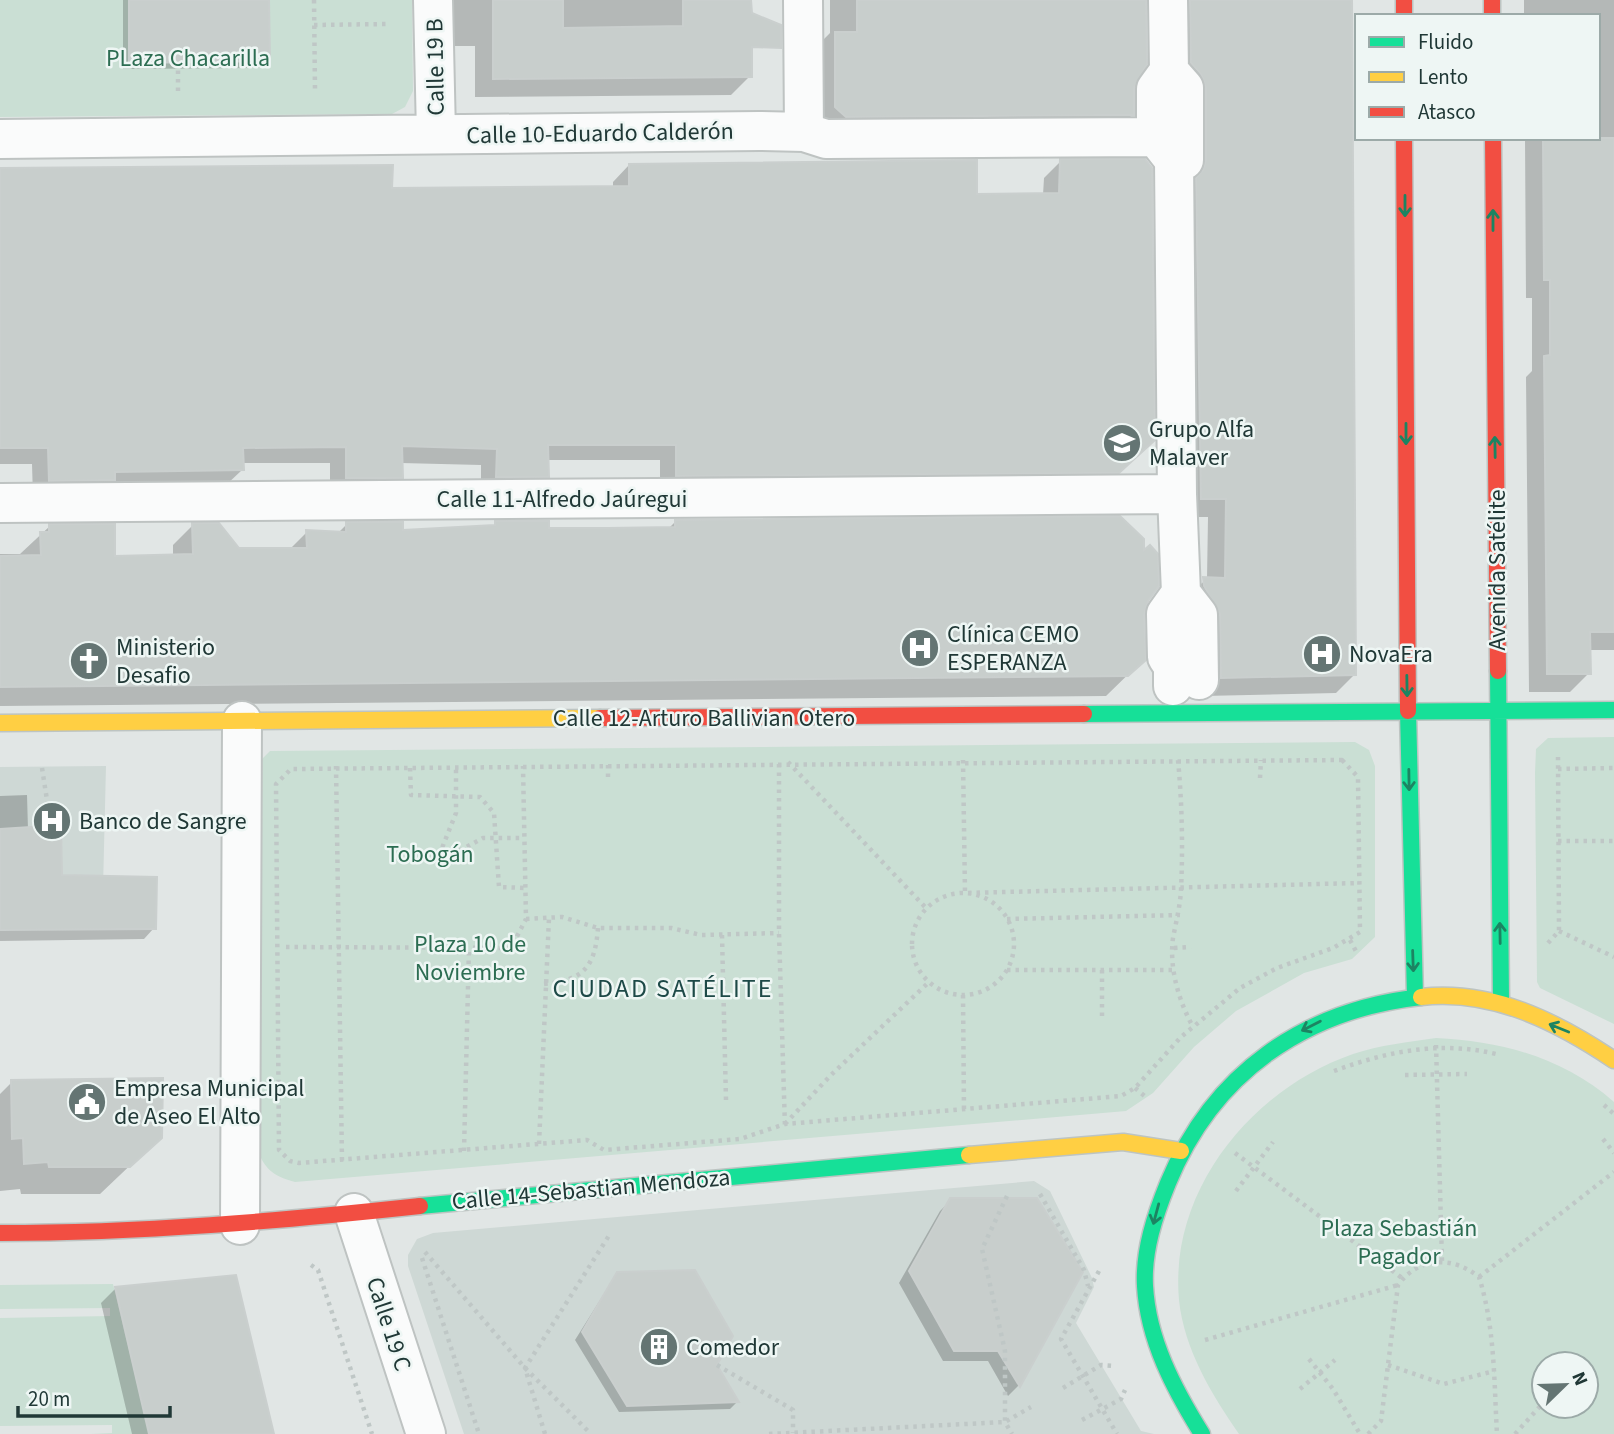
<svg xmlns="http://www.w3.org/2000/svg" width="1614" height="1434" font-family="'Source Sans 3',sans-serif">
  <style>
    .built { fill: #ced8d5 }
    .green { fill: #cadfd4; fill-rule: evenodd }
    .shadow { fill: #0003 }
    .building { fill: #c8cecc; stroke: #cacfce; stroke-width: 2 }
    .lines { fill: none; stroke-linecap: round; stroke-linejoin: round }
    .street-casing { stroke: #bec3c2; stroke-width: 42 }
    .fast-casing { stroke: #bdc4c2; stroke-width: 19 }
    .slow-casing { stroke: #bdc4c2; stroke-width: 19 }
    .jam-casing { stroke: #bdc4c2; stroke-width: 19 }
    .path { stroke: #bfc7c6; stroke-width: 4.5; stroke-dasharray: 3.5 5; stroke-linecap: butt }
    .street { stroke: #fafbfb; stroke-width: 38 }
    .fast { stroke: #16e098; stroke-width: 16 }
    .slow { stroke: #ffcf43; stroke-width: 16 }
    .jam { stroke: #f24e42; stroke-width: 16 }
    .oneway { stroke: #1c8462 }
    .labels { text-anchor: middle; stroke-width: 5; stroke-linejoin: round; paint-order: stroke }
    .park-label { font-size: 24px; fill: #2c6d52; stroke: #eef6f4 }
    .street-label { font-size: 24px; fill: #203836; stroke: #eef6f4 }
    .poi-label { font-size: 24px; fill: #203836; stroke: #eef6f4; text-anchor: start }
    .neighbourhood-label { font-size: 26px; letter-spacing: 2px; fill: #1d4947; stroke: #eef6f4 }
  </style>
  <rect width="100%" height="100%" fill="#e1e6e5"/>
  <path class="built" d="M106,766l-4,163 -102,1v-163z
    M1034,1181l16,10 42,87 2,9 -18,36 65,108 13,3h-690l-56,-168v-11l9,-16 16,-6z"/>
  <path class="green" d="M0,0h412l1,91 -8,16 -13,7 -392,3z
    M1614,737v287l-74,-36 -3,-6 -2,-209 1,-24 12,-11z
    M1355,742l14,8 6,16v171l-23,22 -48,14 -68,38 -42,36 -41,46 -27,18 -831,71c-23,-6 -33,-15 -39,-38l3,-382 11,-11z
    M1436,1038c66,3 128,20 178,64v332h-375c-27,-39 -55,-85 -60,-134 -10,-110 73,-211 174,-246 27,-9 55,-12 83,-16zM1544,1364h42v42h-42z
    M113,1284l36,150h-58l21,-1v-8l-112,1v-108l110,-2v-8l-110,1v-24z"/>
  <path class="shadow" d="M123,0h145v61l-7,7 -138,1z
    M451,0h298l1,76 -19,19 -256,2v-51h-24z
    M830,0h317l-2,64 -13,24v27l-18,18 -297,-7v-80l13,-13z
    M1160,0h190l5,674 -19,19 -133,3 -18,-99 22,-18 1,-62h-25z
    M1524,0h90v650h-25v23l-19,19h-41l-3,-315 6,-6v-73h-6l-1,-160h73v-122h-74z
    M1061,161l75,296 -36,31 -440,4v-32h-113v16l-17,17h-49v-28l-80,-2v14l-17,17h-54v-31h-88v7l-17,16 -192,11 -1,-33h-32v-294l390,20 223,-2v-6l16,-17 347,30h67l1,-17z
    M676,521l466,33 15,32 -15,27 2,46 -38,37 -1106,10v-152h20l30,-28 64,31 59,-1v-11l20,-20 45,25h51l18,-18 31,1 9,-9 55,8 90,-5 4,-4 51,7 121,-1z
    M27,795l1,34 33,47 93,52 -10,11 -144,2v-145z
    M12,1082l148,55 -60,57h-79l-1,-5 -20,2v-97z
    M951,1200l130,72 -63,114 -10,10 -20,-35h-45l-44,-78 41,-72z
    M617,1273l98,92 22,37 -7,7 -111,3 -44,-72z
    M235,1277l37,157h-140l-31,-131 14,-14z"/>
  <path class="building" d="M129,0h140l1,61 -141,2z
    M493,0h70v28l120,-2v-26h68l1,13 29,12v23l-29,-1v30l-259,2z
    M857,0h289l1,64 -13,24v27l-288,2 -11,-10v-75h22z
    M1190,0h162l4,675 -135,3 -1,-64 -16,-28 -1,-9 22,1 1,-79h-25l-5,-321 7,-8 3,-10v-72l-5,-14 -10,-11z
    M1543,138h71v494h-24l1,42h-44l-3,-318 6,-1v-75h-6z
    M1060,159h85l7,9 3,272 -36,33 -443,3v-31h-128l1,32h-53l1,-28 -95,-3 1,32h-57v-31l-103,1 1,22 -129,2v8l-66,1 -1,-33h-48v-280l393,-3 -1,23 237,-2v-22l348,-4v34l82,-1z
    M1120,516l24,23v11l6,-5 8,9 1,32 -11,15 -4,14 2,45 -18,16 -1128,11v-131l41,-1 -1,-23h9v-8h66v32l78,-2 -1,-31h27l20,25h68l-1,-18 40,2v-10h57v8l92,-5v-4h54v7h59l67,-1v-7z
    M61,825l1,50 95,2 -1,52 -156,1v-101z
    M163,1078l-1,60 -32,29h-81l-1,-5 -24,2 -1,-26 -11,1 -1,-59z
    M950,1198h87l46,74 -63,115 -22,-36h-44l-45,-80z
    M695,1270l38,66 -16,29 22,37 -112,4 -45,-74 35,-60z
    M236,1275l38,159h-125l-34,-147z"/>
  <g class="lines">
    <g class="street-casing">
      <path id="street" d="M433,0l3,134
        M803,0l1,132
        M1168,0l1,71
        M1169,71l-13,18v48l18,23 3,334 4,99
        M1169,71l15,17v72
        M0,139l759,-8 45,1 22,7 330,-2
        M0,503l1177,-9
        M1181,593l17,22 1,65
        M1173,686v-20l-6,-9 -1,-43 15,-21
        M354,1213l72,221
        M240,1225l2,-504"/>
    </g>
    <g class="fast-casing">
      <path id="fast" d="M1498,671l3,331
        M1408,711l7,286
        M1084,714l530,-4
        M420,1206l549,-51
        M1202,1434c-28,-45 -54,-94 -57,-148 -2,-35 10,-71 23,-103 45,-110 136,-173 253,-186"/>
    </g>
    <g class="slow-casing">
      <path id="slow" d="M0,723l600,-5
        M1421,997c71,-8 135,24 193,63
        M969,1155l154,-13 58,9"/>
    </g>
    <g class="jam-casing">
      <path id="jam" d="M1404,0v16
        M1492,0v16
        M1404,138l4,573
        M1493,138l5,533
        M600,718l484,-4
        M0,1233c141,0 280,-12 420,-27"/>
    </g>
    <path class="path" d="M314,0l1,90
      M314,25l73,-1
      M178,62v31
      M963,760l2,133 394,-10
      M1178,760c4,42 5,88 3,130 -1,17 -5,32 -8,48 -4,31 6,63 20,89
      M1342,760l16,17 2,155 -27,16 -56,20 -37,20 -59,49 -46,51 -14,8 -336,28 -45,15 -136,11 -17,-10 -288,23 -9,-2 -11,-11 -3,-366 15,-15z
      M788,762l138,146
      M779,764v169l6,194
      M608,765v17
      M336,766l6,395
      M42,768l9,58
      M410,768l1,27 69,2 14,16 5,74 26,1
      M1558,769l56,-1
      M1260,778l1,-18
      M1558,841h56
      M436,863l20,-50v-47
      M437,863l46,-25h41
      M912 944a51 51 0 1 1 102 0a51 51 0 1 1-102 0Z
      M526,919l36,-2 36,11h73l30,7 78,-2
      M1007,919l173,-4
      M1559,931l55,26
      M722,935l4,165
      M1350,940l8,15
      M1548,943l11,-12 -1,-174
      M286,947l225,1 15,-29 -3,-153
      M1174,948l17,-1
      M1007,970h167
      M1102,970v48
      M544,984c40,-4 51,-17 54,-56
      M963,995l1,115
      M1436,1045l6,216
      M1334,1071c54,-20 109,-31 166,-16
      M1405,1075l62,-1
      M1135,1088l12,10
      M1604,1105l10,9
      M785,1124l46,-49 98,-93
      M1603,1139l11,14
      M539,1144l10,-226
      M464,1151l5,-204
      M1235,1153l167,125
      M1236,1191l37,-49
      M1040,1194l44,76 4,16
      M1007,1196l-25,53 23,102v71l7,12
      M425,1252l100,116 66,66
      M422,1258l57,176
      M311,1265l7,5 54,164
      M1099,1271l-38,68 56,95
      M1479,1277l135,-105
      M1205,1340l193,-55
      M1309,1359l24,30 27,45
      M717,1365l76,45v23
      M1388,1365l56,19 50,-13
      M1586,1365l4,-4
      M1586,1383l10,7
      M1063,1388l38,-23 14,1
      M1300,1389l35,-29
      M1082,1420l39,-21 4,-9
      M545,1434l-20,-66 85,-134
      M769,1434l236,-12 26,-15
      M1368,1434l13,-13 17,-136c21,-29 55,-29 81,-8 16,50 15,105 18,157
      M1515,1434l29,-32"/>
    <use href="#street" class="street"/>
    <use href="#fast" class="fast"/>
    <use href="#slow" class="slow"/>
    <use href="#jam" class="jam"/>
  </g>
  <defs><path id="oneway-shaft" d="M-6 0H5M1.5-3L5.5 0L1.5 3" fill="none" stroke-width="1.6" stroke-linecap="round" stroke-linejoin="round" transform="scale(1.75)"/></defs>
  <g class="oneway">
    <use href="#oneway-shaft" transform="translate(1405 206) rotate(90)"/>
    <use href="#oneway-shaft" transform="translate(1493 220) rotate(-90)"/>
    <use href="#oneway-shaft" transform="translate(1406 434) rotate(90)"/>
    <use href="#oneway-shaft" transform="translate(1495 447) rotate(-91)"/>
    <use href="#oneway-shaft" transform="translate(1407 686) rotate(89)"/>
    <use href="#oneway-shaft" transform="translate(1409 780) rotate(89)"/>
    <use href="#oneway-shaft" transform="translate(1500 933) rotate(-91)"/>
    <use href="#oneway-shaft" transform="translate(1413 961) rotate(88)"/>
    <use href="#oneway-shaft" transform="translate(1311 1026) rotate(153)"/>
    <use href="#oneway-shaft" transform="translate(1559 1028) rotate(-158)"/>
    <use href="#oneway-shaft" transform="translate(1156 1214) rotate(105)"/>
  </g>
  <defs>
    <g id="university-disc" transform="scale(2.0125)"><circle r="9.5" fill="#647573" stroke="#eef6f4"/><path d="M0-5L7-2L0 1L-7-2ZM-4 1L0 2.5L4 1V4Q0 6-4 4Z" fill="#fff"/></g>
    <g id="hospital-disc" transform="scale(2.0125)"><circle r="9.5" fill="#647573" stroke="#eef6f4"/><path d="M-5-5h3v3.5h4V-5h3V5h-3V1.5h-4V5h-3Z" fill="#fff"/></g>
    <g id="church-disc" transform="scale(2.0125)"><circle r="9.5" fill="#647573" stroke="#eef6f4"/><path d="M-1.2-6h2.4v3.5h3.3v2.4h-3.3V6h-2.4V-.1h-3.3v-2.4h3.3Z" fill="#fff"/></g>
    <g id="civic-disc" transform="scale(2.0125)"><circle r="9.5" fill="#647573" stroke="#eef6f4"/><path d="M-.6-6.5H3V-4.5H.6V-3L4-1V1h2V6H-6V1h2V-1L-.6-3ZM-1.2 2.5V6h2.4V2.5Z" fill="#fff"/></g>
    <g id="building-disc" transform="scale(2.0125)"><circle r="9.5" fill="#647573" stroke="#eef6f4"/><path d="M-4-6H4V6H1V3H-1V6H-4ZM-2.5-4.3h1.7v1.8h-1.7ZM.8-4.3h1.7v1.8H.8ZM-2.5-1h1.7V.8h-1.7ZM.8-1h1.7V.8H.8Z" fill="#fff"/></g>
  </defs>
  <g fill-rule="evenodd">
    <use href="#university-disc" x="1122" y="443"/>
    <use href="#hospital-disc" x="920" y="648"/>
    <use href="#hospital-disc" x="1322" y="654"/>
    <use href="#church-disc" x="89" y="661"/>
    <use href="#hospital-disc" x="52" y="821"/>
    <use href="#civic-disc" x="87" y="1102"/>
    <use href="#building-disc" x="659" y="1347"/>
  </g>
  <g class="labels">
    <g class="park-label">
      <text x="188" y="66">PLaza Chacarilla</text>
      <text x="430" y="862">Tobogán</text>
      <text x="470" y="952">Plaza 10 de<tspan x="470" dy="28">Noviembre</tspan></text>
      <text x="1399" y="1236">Plaza Sebastián<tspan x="1399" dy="28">Pagador</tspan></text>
    </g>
    <g class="street-label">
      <text transform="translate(435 67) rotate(-91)" y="8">Calle 19 B</text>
      <text transform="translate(600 133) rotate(-1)" y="8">Calle 10-Eduardo Calderón</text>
      <text x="562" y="507">Calle 11-Alfredo Jaúregui</text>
      <text transform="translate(1497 570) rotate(-90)" y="8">Avenida Satélite</text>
      <text x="704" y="726">Calle 12-Arturo Ballivian Otero</text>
      <text transform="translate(591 1189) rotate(-5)" y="8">Calle 14-Sebastian Mendoza</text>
      <text transform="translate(389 1324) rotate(72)" y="8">Calle 19 C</text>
    </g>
    <g class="poi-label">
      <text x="1149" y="437">Grupo Alfa<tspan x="1149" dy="28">Malaver</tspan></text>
      <text x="947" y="642">Clínica CEMO<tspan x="947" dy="28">ESPERANZA</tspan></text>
      <text x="116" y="655">Ministerio<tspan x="116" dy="28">Desafio</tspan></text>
      <text x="1349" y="662">NovaEra</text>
      <text x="79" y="829">Banco de Sangre</text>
      <text x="114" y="1096">Empresa Municipal<tspan x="114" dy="28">de Aseo El Alto</tspan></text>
      <text x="686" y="1355">Comedor</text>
    </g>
    <g class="neighbourhood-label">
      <text x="663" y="997">CIUDAD SATÉLITE</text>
    </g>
  </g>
  <rect x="1355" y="14" width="245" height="126" fill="#eef6f4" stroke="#9caaa8" stroke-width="2"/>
  <rect x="1369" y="37" width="35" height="10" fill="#16e098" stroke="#9caaa8" stroke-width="2"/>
  <text x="1418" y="49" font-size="21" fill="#203836">Fluido</text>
  <rect x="1369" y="72" width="35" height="10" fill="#ffcf43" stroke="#9caaa8" stroke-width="2"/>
  <text x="1418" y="84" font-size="21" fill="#203836">Lento</text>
  <rect x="1369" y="107" width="35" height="10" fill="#f24e42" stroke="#9caaa8" stroke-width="2"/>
  <text x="1418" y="119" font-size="21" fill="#203836">Atasco</text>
  <g transform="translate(1565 1385) rotate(67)"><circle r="33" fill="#eef6f4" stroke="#9caaa8" stroke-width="2"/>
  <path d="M0-5L12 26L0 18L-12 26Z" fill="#647573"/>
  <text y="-10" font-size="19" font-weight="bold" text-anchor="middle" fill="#203836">N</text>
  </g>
  <path d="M18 1406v10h152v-10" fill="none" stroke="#203836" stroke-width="3.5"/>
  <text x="28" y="1406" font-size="21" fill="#203836" stroke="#eef6f4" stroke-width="5" paint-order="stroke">20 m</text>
</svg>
